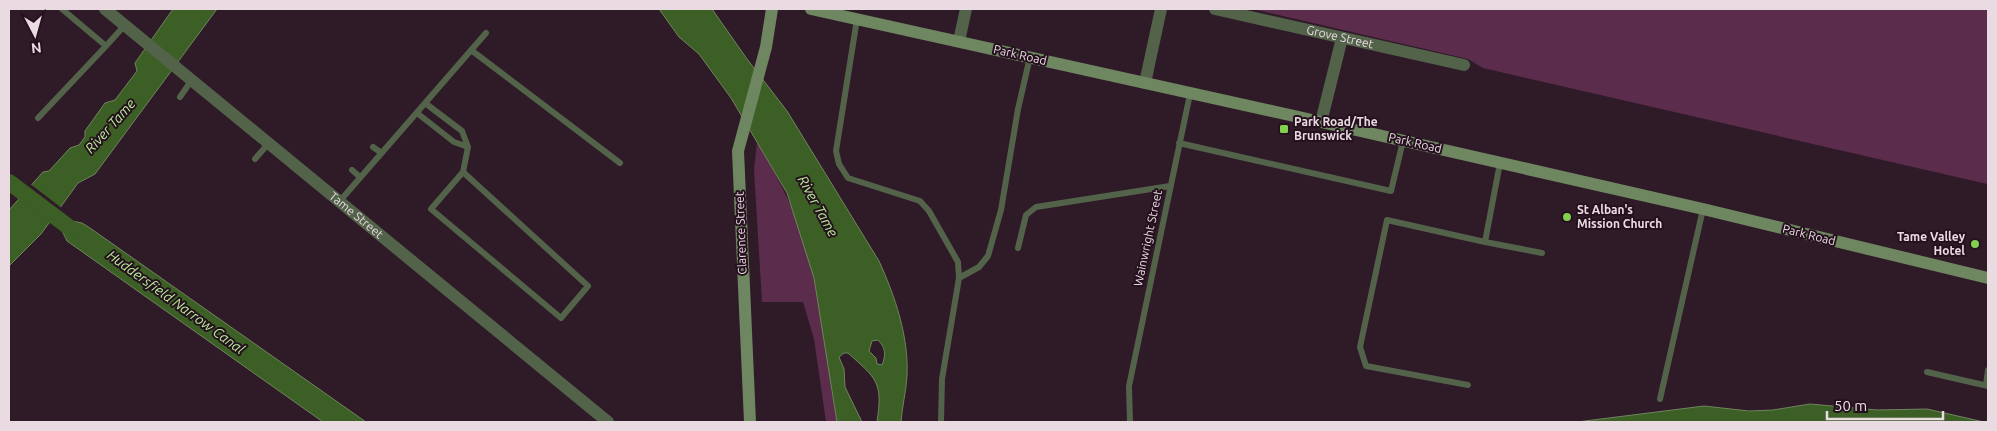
<svg xmlns="http://www.w3.org/2000/svg" width="1997" height="431" font-family="Ubuntu,sans-serif">
  <style>
    .green { fill: #5b2c4b }
    .water { fill: #3c5f25; stroke: #70845e; fill-rule: evenodd }
    .pier { fill: #2f1a28 }
    .lines { fill: none; stroke-linecap: round; stroke-linejoin: round }
    .canal { stroke: #3c5f25; stroke-width: 16 }
    .service { stroke: #53634a; stroke-width: 6 }
    .minor { stroke: #53634a; stroke-width: 12 }
    .secondary { stroke: #6e8760; stroke-width: 12 }
    .poi-dot { fill: #83d04e; stroke: #25111e; stroke-width: 2 }
    .labels { text-anchor: middle; stroke-width: 4; stroke-linejoin: round; paint-order: stroke }
    .street-label { font-size: 12px; fill: #eadbe3; stroke: #25111e }
    .poi-label { font-size: 12px; font-weight: bold; fill: #eadbe3; stroke: #25111e; text-anchor: start }
    .water-label { font-size: 14px; font-style: italic; fill: #b6ec97; stroke: #25111e }
  </style>
  <rect width="100%" height="100%" fill="#2f1a28"/>
  <path class="green" d="M1253,9h735v178l-1,-3 -504,-116 -15,-9z
    M757,142c26,42 47,88 58,137 10,47 13,96 22,143h-11l-12,-83 -11,-37h-41l-8,-132z"/>
  <path class="water" d="M173,9h44l-122,165 -17,9 -37,51 -32,32v-56l34,-38 6,-1 21,-23 9,-3 6,-8v-6l20,-28 10,-3 22,-29 -2,-8z
    M659,9h53l35,50 40,52 92,150c16,35 30,76 28,115 -1,16 -5,31 -6,46h-24c6,-40 0,-43 -29,-69h-4l-5,4 5,12 1,18 17,35h-25l-23,-144 -27,-85 -56,-95 -32,-44 -20,-17zM878,340c8,8 8,15 4,25l-5,-1 -1,-6 -7,-7 3,-10z
    M56,218l26,5 8,5 276,194h-43l-256,-181z
    M1810,404l67,6 50,-1 57,13h-407l127,-16 45,5 24,-1z"/>
  <path class="pier" d="M29,183l34,26 -10,12 -35,-27z"/>
  <g class="lines">
    <path class="canal" d="M9,182l65,49"/>
    <path class="service" d="M62,9l44,37 19,-21
      M857,19l-21,132 3,13 9,14 72,23 9,10 29,51 1,16 -17,101 -1,43
      M471,50l149,113
      M180,97l11,-16
      M425,103l37,28 6,16 -5,25 125,114 -27,32 -130,-109 32,-37
      M417,113l37,29 14,5
      M38,118l68,-72
      M1179,143l212,48 12,-50
      M373,147l7,5
      M255,159l13,-15
      M352,170l8,7
      M339,202l147,-169
      M1485,242l57,11
      M1018,248l8,-33 10,-8 134,-21
      M959,278l20,-11 9,-11 13,-46 17,-101 12,-52
      M1927,372l61,14
      M1468,385l-102,-19 -6,-19 27,-127 98,22 15,-79
      M1986,385l2,-15
      M1660,399l43,-190
      M1130,422l-1,-36 61,-292"/>
    <g class="minor">
      <path id="s1" d="M105,9l503,413"/>
      <path id="s2" d="M1215,9l249,56"/>
      <path d="M959,41l7,-32"/>
      <path d="M1145,83l16,-74"/>
      <path d="M1321,122l21,-84"/>
    </g>
    <path class="secondary" d="M811,9l510,113 382,87 285,69
      M750,422l-12,-271 28,-104 6,-38"/>
  </g>
  <g class="poi-dot">
    <rect x="1279" y="124" width="10" height="10" rx="2.5"/>
    <circle cx="1567" cy="217" r="5"/>
    <circle cx="1975" cy="244" r="5"/>
  </g>
  <g class="labels">
    <g class="street-label">
      <text dy="4" stroke="none"><textPath href="#s2" startOffset="128">Grove Street</textPath></text>
      <text transform="translate(1020 55) rotate(13)" y="4">Park Road</text>
      <text transform="translate(1415 143) rotate(13)" y="4">Park Road</text>
      <text dy="4" stroke="none"><textPath href="#s1" startOffset="325">Tame Street</textPath></text>
      <text transform="translate(741 233) rotate(-92)" y="4">Clarence Street</text>
      <text transform="translate(1809 235) rotate(14)" y="4">Park Road</text>
      <text transform="translate(1148 238) rotate(-78)" y="4">Wainwright Street</text>
    </g>
    <g class="poi-label">
      <text x="1294" y="126">Park Road/The<tspan x="1294" dy="14">Brunswick</tspan></text>
      <text x="1577" y="214">St Alban's<tspan x="1577" dy="14">Mission Church</tspan></text>
      <text x="1965" y="241" text-anchor="end">Tame Valley<tspan x="1965" dy="14">Hotel</tspan></text>
    </g>
    <g class="water-label">
      <text transform="translate(110 126) rotate(-48)" y="5">River Tame</text>
      <text transform="translate(818 206) rotate(61)" y="5">River Tame</text>
      <text transform="translate(176 302) rotate(36)" y="5">Huddersfield Narrow Canal</text>
    </g>
  </g>
  <rect width="1997" height="431" fill="none" stroke="#eadbe3" stroke-width="20"/>
  <g transform="translate(35 35) rotate(174)" stroke="#25111e" stroke-width="4" paint-order="stroke">
  <path d="M0-4L9 19L0 12L-9 19Z" fill="#eadbe3"/>
  <text y="-8" font-size="14" font-weight="bold" text-anchor="middle" fill="#eadbe3">N</text>
  </g>
  <path d="M1827 411v8h116v-8" fill="none" stroke="#eadbe3" stroke-width="2.5"/>
  <text x="1834" y="411" font-size="15" fill="#eadbe3" stroke="#25111e" stroke-width="4" paint-order="stroke">50 m</text>
</svg>
